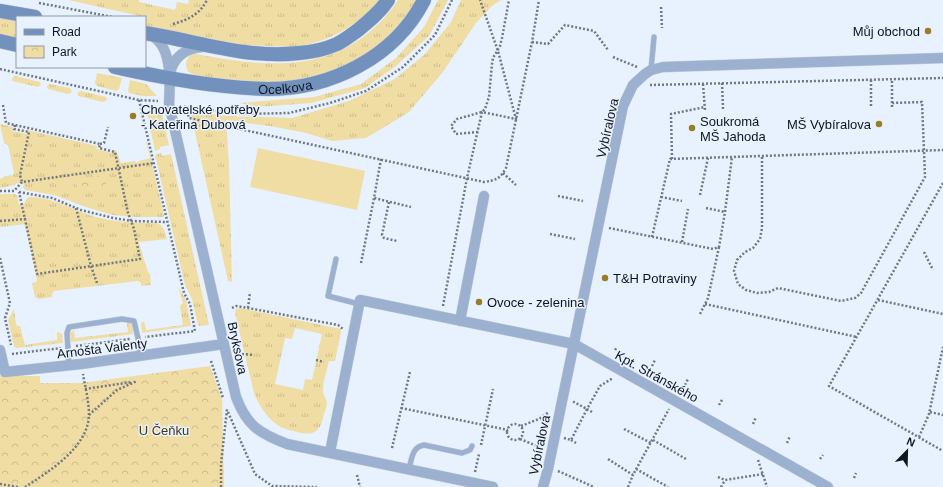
<svg xmlns="http://www.w3.org/2000/svg" width="943" height="487" font-family="Helvetica,sans-serif">
  <style>
    .grass { fill: url(#grass-tufts); fill-rule: evenodd }
    .park { fill: url(#park-crowns) }
    .garden { fill: #f0dda3 }
    .lines { fill: none; stroke-linecap: round; stroke-linejoin: round }
    .lane-casing { stroke: #c5ceda; stroke-width: 6 }
    .street-casing { stroke: #c5ceda; stroke-width: 11 }
    .secondary-casing { stroke: #c5ceda; stroke-width: 15 }
    .path { stroke: #707883; stroke-width: 2.5; stroke-dasharray: 2 2; stroke-linecap: butt }
    .lane { stroke: #9bb1cf; stroke-width: 5 }
    .street { stroke: #9bb1cf; stroke-width: 10 }
    .secondary { stroke: #7292bd; stroke-width: 14 }
    .poi-dot { fill: #977d25; stroke: #e8f1fe; stroke-width: 1.5 }
    .labels { text-anchor: middle; stroke-width: 3; stroke-linejoin: round; paint-order: stroke }
    .poi-label { font-size: 13px; fill: #0d151f; stroke: #e8f1fe; text-anchor: start }
    .street-label { font-size: 13px; fill: #0d151f; stroke: #e8f1fe }
    .park-label { font-size: 13px; fill: #443914; stroke: #e8f1fe }
  </style>
  <defs>
    <pattern id="grass-tufts" width="24" height="20" patternUnits="userSpaceOnUse"><rect width="24" height="20" fill="#f0dda3"/><path d="M3 7l-1-3M5 7V3M7 7l1-3M15 17l-1-3M17 17v-4M19 17l1-3" fill="none" stroke="#cdbd8c"/></pattern>
    <pattern id="park-crowns" width="20" height="18" patternUnits="userSpaceOnUse"><rect width="20" height="18" fill="#f0dda3"/><path d="M2 6a3 3 0 1 1 6 0M12 15a3 3 0 1 1 6 0" fill="none" stroke="#cdbd8c"/></pattern>
  </defs>
  <rect width="100%" height="100%" fill="#e8f1fe"/>
  <path class="grass" d="M68,0h71v2l36,8 2,-8 11,2 1,-4h190c-19,23 -45,39 -74,45 -8,2 -17,1 -25,1 -45,1 -91,-11 -135,-18v-11z
    M398,0h21l-14,23 -49,41 -41,13 -37,6 -79,-6 -11,-5c-3,-8 -3,-10 2,-17l6,-1c59,11 121,20 171,-20 12,-10 23,-21 31,-34z
    M438,0h10l-19,36 -33,30 -31,22 -54,15 -53,4 -19,-4 75,-6 47,-13 35,-26 28,-31z
    M461,0h40l-8,5 -17,18 -33,49 -34,40 -43,26 -34,3 -26,-8 -30,-6 -50,-7 3,44 3,118 -4,-1 -37,-167 2,-3 32,5 67,2 57,-17 46,-22 30,-25 26,-32z
    M0,15l17,3v22l-17,-3z
    M97,73l25,5 -3,11 -3,2 -19,-5 -2,-3z
    M15,76l25,6 1,3 -3,2 -26,-6v-3z
    M130,80l16,4 11,12h-14l-14,-3 -1,-3z
    M49,84l21,4 2,4 -4,2 -20,-5 -1,-3z
    M81,91l25,6 1,3 -4,2 -25,-6v-4z
    M160,106l9,39 -9,2v2l-5,2 -8,-38 3,-5z
    M0,124l13,3 -1,4 15,3v-4l70,16v3l15,4 1,-3h3l5,13 14,-2 1,2 5,-3 7,-1 2,-2 -4,-16h1l17,75 -2,1h-28l-21,-2 -24,-7 -35,-13 -29,-5 -2,-3 1,-3 -7,-1 -2,2 -15,3v-10l1,1 4,-3 8,-1 1,-2 -6,-28 -4,-2z
    M161,153l1,3 9,-2 38,171 -9,1 -2,-1 -6,-26 -7,-14 -30,-130z
    M0,194h15l2,2 2,9 5,-1 3,-6c12,-5 47,11 59,16 24,8 46,9 71,9 7,3 8,9 10,16l-28,3c3,12 6,20 9,30l2,2 1,11 -10,1v-3l-3,-2 -84,10 -2,3v3l-13,2 -4,-2 -3,-14 4,-1 1,-2 -12,-56 -25,3z
    M178,287l8,13 5,26 -49,7 -1,-10 3,-2 2,9 37,-5 -3,-19 3,-3z
    M240,308l101,21v3l-6,29h-6c-2,9 -6,20 -6,30 0,4 4,8 4,12 0,4 -3,10 -4,15 -5,21 -17,16 -34,12 -17,-4 -29,-22 -35,-37l-19,-80 1,-4zM295,328l27,6 -10,46 -7,-1 -2,11 -28,-6 10,-46 7,1z
    M14,309l2,15 1,2h3l5,19 32,-5v-8h1l4,2 1,9 -47,5 -2,-2 -6,-26z
    M127,323h3l2,2 1,9 -62,8 -1,-9 4,-3 1,8 53,-6z"/>
  <path class="park" d="M105,175l2,16 -29,2 -2,-15z
    M210,366l12,33 2,88h-224v-111h40v7h41z"/>
  <path class="garden" d="M258,148l107,23 -8,39 -107,-23z"/>
  <g class="lines">
    <g class="lane-casing">
      <path id="lane" d="M651,70l3,-33
        M336,259l-8,37 31,8
        M69,365l-2,-32 2,-6 53,-8 12,2 4,17 2,18
        M409,469c3,-11 3,-22 15,-24l38,8 8,-3 2,-4"/>
    </g>
    <g class="street-casing">
      <path id="street" d="M150,35c23,10 20,48 19,69l67,293c11,29 23,36 51,47l206,43
        M170,74c3,-17 16,-26 32,-27
        M460,321l24,-125
        M0,350l5,22 76,-8 143,-20
        M330,452l30,-152 214,44 254,143
        M543,487l5,-18 75,-363 10,-21 12,-11 6,-4 12,-3 280,-9"/>
    </g>
    <g class="secondary-casing">
      <g id="secondary">
        <path d="M0,11l35,6"/>
        <path d="M145,33c52,8 101,26 154,20 13,-1 27,-4 38,-9 8,-4 14,-9 21,-14 11,-9 22,-18 30,-30"/>
        <path d="M0,41l17,4"/>
        <path id="s1" d="M115,67c48,11 104,21 153,22 63,0 127,-32 156,-89"/>
      </g>
    </g>
    <path class="path" d="M39,3l74,14
      M661,7l1,21
      M173,24c15,-4 27,-10 34,-24
      M532,42l16,2 17,-19 29,6 14,19
      M613,57l24,10
      M0,69l139,31 19,1
      M871,80v28
      M722,83l1,26
      M703,84l2,26
      M650,85l293,-7
      M139,100l45,193 6,11 5,27 -50,6
      M3,105l3,18 94,21 -1,4 16,4 13,61 6,16 6,30 -103,15 -18,-82
      M180,106l64,8 45,-1 41,-10 36,-12 37,-24 32,-32 17,-35
      M186,107l3,11 295,64c12,-2 16,-3 22,-14l26,-126 7,-42
      M892,107v-28
      M15,125l-1,4 15,3 -9,43 2,7
      M478,132l-22,2 -5,-8 6,-7 25,-7 3,-3 4,-12 3,-33 1,-6 7,-12 2,-8 7,-38
      M100,144l4,-1 4,-16
      M762,157v71l-2,11 -7,9 -8,4 -8,8 -3,11 4,13 8,6 11,3 12,-1 9,-4 63,13 14,-3 6,-5 64,-116 -3,-75 -30,1
      M381,159l-7,39 37,9
      M672,159l-1,-45 34,-7
      M503,173l13,12
      M943,183l-114,203 114,65
      M0,191h14l8,-9 132,-19
      M19,192l33,6 29,12 32,8 19,3 35,1
      M700,195l8,-37
      M558,196l25,5
      M661,197l21,4
      M389,202l-7,33 2,3 13,3
      M76,208l15,58 6,17
      M706,208l19,4
      M0,221l26,-2
      M609,228l104,21 6,-2 6,-35 7,-55
      M550,234l25,5
      M652,237l18,-78 273,-9
      M682,242l6,-33
      M924,252l9,18
      M0,258l10,45 -5,15 6,27
      M361,263l13,-65
      M878,300l65,14
      M705,304l152,33
      M443,306l24,-128 15,-66 34,7 -18,-68 -18,-51
      M232,308l4,-2 12,2 90,17 5,4
      M248,308l2,-16
      M700,314l8,-16 11,-51
      M76,346l54,-7
      M615,350l2,-3
      M12,354l49,-6
      M242,354l12,1
      M316,360l8,2
      M211,361l12,37
      M652,366l3,-6
      M685,385l3,-6
      M85,389l47,-7
      M719,405l4,-7
      M401,408l107,22
      M228,412l27,62 17,12 45,1
      M592,412l-5,-3 13,-23 13,-8
      M930,412l13,3
      M89,415l28,-25 20,-9
      M753,424l3,-7
      M507 432a8 8 0 1 1 16 0a8 8 0 1 1-16 0Z
      M521,426l18,-7 10,-7
      M624,429l27,14
      M919,437l10,-23 14,-67
      M564,438l7,2 16,-31 -15,-8
      M520,439l22,9
      M571,440l5,3
      M653,440l33,19
      M787,443l3,-7
      M481,445l12,-56
      M392,448l18,-76
      M608,459l25,16 36,-66
      M820,459l3,-4
      M758,460l9,27
      M636,469l32,18
      M558,471l36,16
      M475,472l4,-18
      M357,475l3,12
      M718,477l7,3 38,-6
      M854,478l2,-5
      M0,484l18,3
      M25,487c25,-16 63,-40 64,-72 0,-14 -4,-28 -6,-41
      M221,487v-23l6,-55
      M628,487l5,-12
      M721,487l4,-7"/>
    <use href="#lane" class="lane"/>
    <use href="#street" class="street"/>
    <use href="#secondary" class="secondary"/>
  </g>
  <g class="poi-dot">
    <circle cx="928" cy="31" r="4"/>
    <circle cx="133" cy="116" r="4"/>
    <circle cx="879" cy="124" r="4"/>
    <circle cx="692" cy="128" r="4"/>
    <circle cx="605" cy="278" r="4"/>
    <circle cx="479" cy="302" r="4"/>
  </g>
  <g class="labels">
    <g class="poi-label">
      <text x="920" y="36" text-anchor="end">Můj obchod</text>
      <text x="141" y="114">Chovatelské potřeby<tspan x="141" dy="15">- Kateřina Dubová</tspan></text>
      <text x="700" y="126">Soukromá<tspan x="700" dy="15">MŠ Jahoda</tspan></text>
      <text x="871" y="129" text-anchor="end">MŠ Vybíralova</text>
      <text x="613" y="283">T&amp;H Potraviny</text>
      <text x="487" y="307">Ovoce - zelenina</text>
    </g>
    <g class="street-label">
      <text dy="5" stroke="none"><textPath href="#s1" startOffset="172">Ocelkova</textPath></text>
      <text transform="translate(607 128) rotate(-77)" y="5">Vybíralova</text>
      <text transform="translate(102 348) rotate(-7)" y="5">Arnošta Valenty</text>
      <text transform="translate(238 348) rotate(78)" y="5">Bryksova</text>
      <text transform="translate(657 376) rotate(29)" y="5">Kpt. Stránského</text>
      <text transform="translate(539 445) rotate(-78)" y="5">Vybíralova</text>
    </g>
    <g class="park-label">
      <text x="164" y="435">U Čeňku</text>
    </g>
  </g>
  <rect x="16" y="16" width="130" height="52" fill="#e8f1fe" stroke="#9099a5"/>
  <rect x="24" y="29" width="20" height="6" fill="#7292bd" stroke="#9099a5"/>
  <text x="52" y="36" font-size="12" fill="#0d151f">Road</text>
  <rect x="24" y="46" width="20" height="12" fill="url(#park-crowns)" stroke="#9099a5"/>
  <text x="52" y="56" font-size="12" fill="#0d151f">Park</text>
  <g transform="translate(907 451) rotate(23)" stroke="#e8f1fe" stroke-width="3" paint-order="stroke">
  <path d="M0-3L7 15L0 10L-7 15Z" fill="#0d151f"/>
  <text y="-6" font-size="11" font-weight="bold" text-anchor="middle" fill="#0d151f">N</text>
  </g>
</svg>
